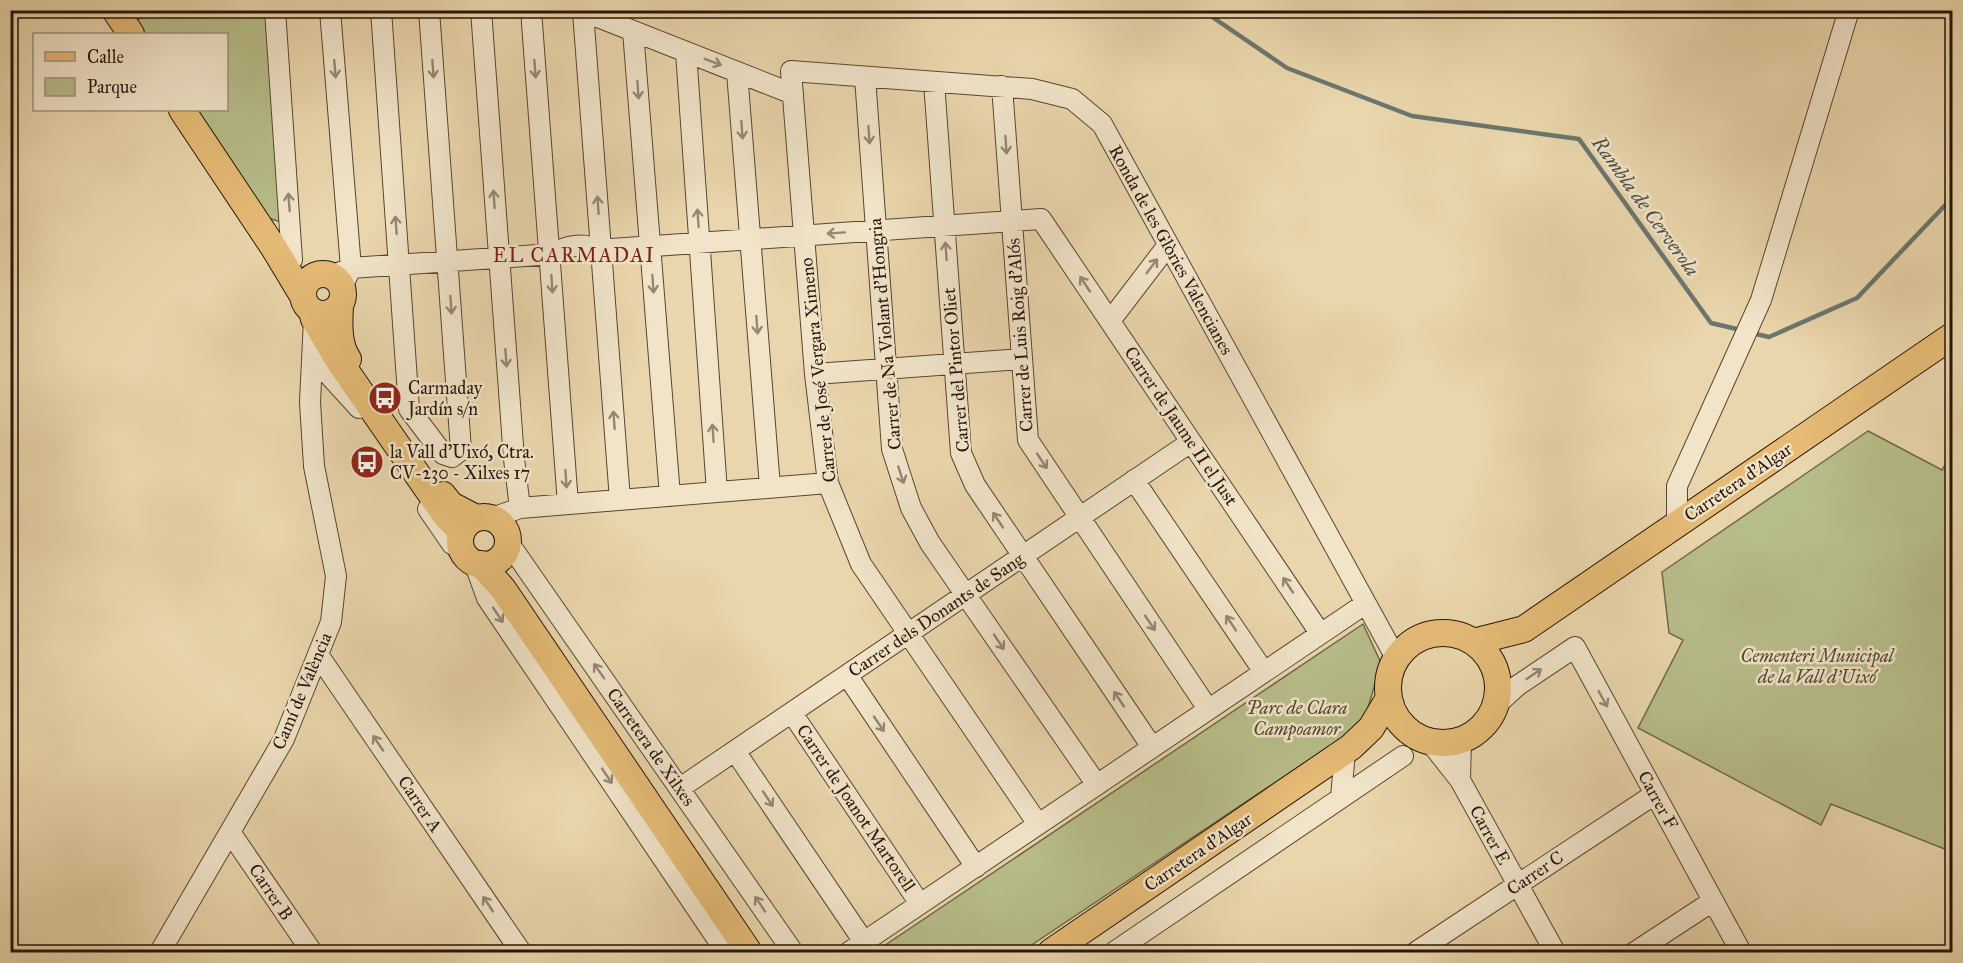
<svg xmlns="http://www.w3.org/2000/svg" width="1963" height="963" font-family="'IM FELL Great Primer',serif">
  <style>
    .green { fill: #b7bd89; stroke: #6f6949; stroke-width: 1.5 }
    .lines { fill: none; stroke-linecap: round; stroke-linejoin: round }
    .stream { stroke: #6c766f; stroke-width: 4.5 }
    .minor-casing { stroke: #584532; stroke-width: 22 }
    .major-casing { stroke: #271509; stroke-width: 28 }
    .minor { stroke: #f1e4c9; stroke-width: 20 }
    .major { stroke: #e5bb76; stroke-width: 26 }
    .oneway { stroke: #968773 }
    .labels { text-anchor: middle; stroke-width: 5; stroke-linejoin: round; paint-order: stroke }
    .street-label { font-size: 18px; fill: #271509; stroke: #f1e4c9 }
    .poi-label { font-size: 18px; fill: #271509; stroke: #f1e4c9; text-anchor: start }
    .park-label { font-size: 18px; font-style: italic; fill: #52472f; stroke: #f1e4c9 }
    .water-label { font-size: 20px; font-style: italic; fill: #4f4e44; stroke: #f1e4c9 }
    .neighbourhood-label { font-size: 20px; letter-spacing: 1.5px; fill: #7a1f14; stroke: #f1e4c9 }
  </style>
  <rect width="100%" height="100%" fill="#ead6ac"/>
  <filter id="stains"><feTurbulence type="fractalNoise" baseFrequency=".00333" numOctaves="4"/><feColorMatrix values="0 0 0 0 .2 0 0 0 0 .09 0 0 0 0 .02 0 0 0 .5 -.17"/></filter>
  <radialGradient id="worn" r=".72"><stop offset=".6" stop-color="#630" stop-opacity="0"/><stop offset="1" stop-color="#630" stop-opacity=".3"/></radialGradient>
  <path class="green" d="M162,11h107l12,211 -13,-4 -73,-108h31v-76h-81l-9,-14z
    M1868,431l74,39 10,-17v399l-121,-48 -10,21 -183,-97 45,-88 -14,-7 -7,-61z
    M1363,624l18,39 -16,55 -10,11 -334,223h-146z"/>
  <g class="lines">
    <path class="stream" d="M1202,10l85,58 125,48 167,23 132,184 30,7
      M1752,333l17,4 88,-39 95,-100"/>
    <g class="minor-casing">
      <path id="minor" d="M275,10l17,250
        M330,10l21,258 -9,19
        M381,10l28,399 34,45 9,3 9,-7 -32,-440
        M481,10l33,449 6,49
        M531,10l37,494
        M580,10l213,84
        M583,12l37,488
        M633,31l37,465
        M686,52l31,440
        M737,72l33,415
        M865,77l27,372 19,59 19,35 167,242
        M934,82l27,371 14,32 177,262
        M1002,86l26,354 180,269
        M331,276l20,-8 202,-14c12,-8 31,-12 44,-4l444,-31 279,414
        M1110,321l58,-76
        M314,349l4,14 41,45
        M815,374l207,-15
        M1134,480l130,192
        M428,509l24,35 10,6
        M492,518l28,-10 308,-25
        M1677,524v-38l84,-186 88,-290
        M508,542l285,410
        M474,562l13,36 239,354
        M319,656l202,296
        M847,675l129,192
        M1496,705l21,-19 58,-39 166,305
        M792,713l128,191
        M1430,742l30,38 95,172
        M735,751l129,191
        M1460,780l1,-40
        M680,788l511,-346
        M1341,798l4,-47
        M1038,824l-177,-260 -33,-81 -13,-109 -24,-303 241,18 40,10 30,25 294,534
        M230,832l82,120
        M160,952l124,-213 47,-117 5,-46 -22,-110 -4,-64 4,-83
        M849,952l516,-348
        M1114,952l289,-196
        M1416,952l239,-158
        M1635,952l78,-51"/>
    </g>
    <g class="major-casing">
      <path id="major" d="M115,10l16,24
        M182,110l92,138 29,48
        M303 294a20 20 0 1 1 40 0a20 20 0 1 1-40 0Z
        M340,306c-1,17 -2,39 8,53
        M312,311l2,8 23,39 109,158 16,16
        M443,495l8,10 25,13
        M460 541a24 24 0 1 1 48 0a24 24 0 1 1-48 0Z
        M481,564l22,25 246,363
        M1388 688a55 55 0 1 1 110 0a55 55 0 1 1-110 0Z
        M1473,642l51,-13 428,-293
        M1051,952l300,-205 20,-19 18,-30"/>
    </g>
    <use href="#minor" class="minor"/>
    <use href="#major" class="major"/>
  </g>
  <defs><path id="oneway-shaft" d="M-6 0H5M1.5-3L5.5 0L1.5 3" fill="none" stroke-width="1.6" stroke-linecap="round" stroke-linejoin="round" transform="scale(1.5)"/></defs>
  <g class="oneway">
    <use href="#oneway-shaft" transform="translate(713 62) rotate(21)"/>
    <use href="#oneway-shaft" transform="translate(335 69) rotate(85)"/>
    <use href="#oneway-shaft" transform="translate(433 69) rotate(86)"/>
    <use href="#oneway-shaft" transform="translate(535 69) rotate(86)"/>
    <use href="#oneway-shaft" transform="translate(638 90) rotate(86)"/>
    <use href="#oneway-shaft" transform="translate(742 130) rotate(86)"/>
    <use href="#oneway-shaft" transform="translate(869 135) rotate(86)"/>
    <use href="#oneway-shaft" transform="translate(1006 145) rotate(86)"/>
    <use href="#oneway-shaft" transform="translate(494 199) rotate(-94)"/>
    <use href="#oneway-shaft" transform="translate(289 202) rotate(-94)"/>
    <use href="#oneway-shaft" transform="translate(598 205) rotate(-94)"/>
    <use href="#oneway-shaft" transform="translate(698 218) rotate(-94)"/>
    <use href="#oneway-shaft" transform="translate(396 225) rotate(-94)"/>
    <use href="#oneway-shaft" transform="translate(836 233) rotate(176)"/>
    <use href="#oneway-shaft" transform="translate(946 251) rotate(-94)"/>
    <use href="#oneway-shaft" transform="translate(1152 266) rotate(-53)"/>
    <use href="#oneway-shaft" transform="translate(552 284) rotate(86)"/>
    <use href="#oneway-shaft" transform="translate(653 284) rotate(86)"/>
    <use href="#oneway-shaft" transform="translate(1085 284) rotate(-124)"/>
    <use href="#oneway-shaft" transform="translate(451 305) rotate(86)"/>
    <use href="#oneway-shaft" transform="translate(757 325) rotate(86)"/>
    <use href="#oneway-shaft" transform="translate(506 358) rotate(86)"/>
    <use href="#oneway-shaft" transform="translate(614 420) rotate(-94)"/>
    <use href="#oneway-shaft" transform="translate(713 433) rotate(-94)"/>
    <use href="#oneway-shaft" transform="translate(1042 461) rotate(56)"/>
    <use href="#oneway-shaft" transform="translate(901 475) rotate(72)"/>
    <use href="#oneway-shaft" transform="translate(566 479) rotate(86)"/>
    <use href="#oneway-shaft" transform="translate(998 520) rotate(-124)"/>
    <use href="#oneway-shaft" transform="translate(1288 585) rotate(-124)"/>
    <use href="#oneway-shaft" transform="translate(498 615) rotate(56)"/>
    <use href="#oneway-shaft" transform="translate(1150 623) rotate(56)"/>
    <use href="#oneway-shaft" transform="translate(1231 623) rotate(-124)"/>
    <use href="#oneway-shaft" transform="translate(999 642) rotate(56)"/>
    <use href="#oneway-shaft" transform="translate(599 671) rotate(-125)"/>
    <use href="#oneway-shaft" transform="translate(1534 674) rotate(-34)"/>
    <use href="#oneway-shaft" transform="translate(1119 699) rotate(-124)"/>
    <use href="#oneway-shaft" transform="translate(1603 699) rotate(61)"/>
    <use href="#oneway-shaft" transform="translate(879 724) rotate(56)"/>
    <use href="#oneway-shaft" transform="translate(378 743) rotate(-124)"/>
    <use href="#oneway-shaft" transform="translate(607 776) rotate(56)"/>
    <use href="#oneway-shaft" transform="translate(768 799) rotate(56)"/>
    <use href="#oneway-shaft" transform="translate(488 904) rotate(-124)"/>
    <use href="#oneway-shaft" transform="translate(760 904) rotate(-124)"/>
  </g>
  <defs>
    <g id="bus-disc" transform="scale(1.725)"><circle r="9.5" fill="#8f2418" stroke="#f1e4c9"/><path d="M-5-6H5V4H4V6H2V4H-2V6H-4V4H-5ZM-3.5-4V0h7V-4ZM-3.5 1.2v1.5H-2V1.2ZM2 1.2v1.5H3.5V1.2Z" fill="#fff"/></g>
  </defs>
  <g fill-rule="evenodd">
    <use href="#bus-disc" x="385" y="398"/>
    <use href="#bus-disc" x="367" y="462"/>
  </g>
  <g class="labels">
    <g class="street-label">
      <text transform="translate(1171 250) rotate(61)" y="6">Ronda de les Glòries Valencianes</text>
      <text transform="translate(885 334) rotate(-95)" y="6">Carrer de Na Violant d'Hongria</text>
      <text transform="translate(1020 335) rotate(-94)" y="6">Carrer de Luis Roig d'Alós</text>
      <text transform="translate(818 370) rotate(-96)" y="6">Carrer de José Vergara Ximeno</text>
      <text transform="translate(956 370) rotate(-95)" y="6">Carrer del Pintor Oliet</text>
      <text transform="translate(1181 426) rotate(56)" y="6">Carrer de Jaume II el Just</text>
      <text transform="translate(1738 482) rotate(-34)" y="6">Carretera d'Algar</text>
      <text transform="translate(936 615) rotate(-34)" y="6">Carrer dels Donants de Sang</text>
      <text transform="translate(302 691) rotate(-67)" y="6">Camí de València</text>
      <text transform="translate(651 747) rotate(55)" y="6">Carretera de Xilxes</text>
      <text transform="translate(1658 800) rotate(61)" y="6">Carrer F</text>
      <text transform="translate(420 804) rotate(56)" y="6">Carrer A</text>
      <text transform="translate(856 808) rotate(56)" y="6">Carrer de Joanot Martorell</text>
      <text transform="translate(1490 835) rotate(61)" y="6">Carrer E</text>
      <text transform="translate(1198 852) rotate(-34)" y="6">Carretera d'Algar</text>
      <text transform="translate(1535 873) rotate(-34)" y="6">Carrer C</text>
      <text transform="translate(271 892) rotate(56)" y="6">Carrer B</text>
    </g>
    <g class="poi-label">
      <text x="408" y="394">Carmaday<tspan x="408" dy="21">Jardín s/n</tspan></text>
      <text x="390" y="458">la Vall d'Uixó, Ctra.<tspan x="390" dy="21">CV-230 - Xilxes 17</tspan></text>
    </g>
    <g class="park-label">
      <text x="1817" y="662">Cementeri Municipal<tspan x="1817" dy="21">de la Vall d'Uixó</tspan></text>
      <text x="1297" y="714">Parc de Clara<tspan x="1297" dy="21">Campoamor</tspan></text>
    </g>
    <g class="water-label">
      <text transform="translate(1646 206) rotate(54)" y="7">Rambla de Cerverola</text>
    </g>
    <g class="neighbourhood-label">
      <text x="574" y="262">EL CARMADAI</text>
    </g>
  </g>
  <rect width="1963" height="963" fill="none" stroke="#ead6ac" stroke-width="36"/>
  <rect x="12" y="12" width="1939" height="939" fill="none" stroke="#271509" stroke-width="3"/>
  <rect x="18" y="18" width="1927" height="927" fill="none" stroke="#271509" stroke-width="1.5"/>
  <rect x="33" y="33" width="195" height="78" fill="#f1e4c9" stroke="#a0917c" stroke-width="1.5"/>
  <rect x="45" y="52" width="30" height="9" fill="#e5bb76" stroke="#a0917c" stroke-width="1.5"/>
  <text x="87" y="63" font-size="18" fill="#271509">Calle</text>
  <rect x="45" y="78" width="30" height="18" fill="#b7bd89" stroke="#a0917c" stroke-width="1.5"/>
  <text x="87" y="93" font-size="18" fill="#271509">Parque</text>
  <rect width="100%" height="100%" filter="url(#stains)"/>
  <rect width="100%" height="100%" fill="url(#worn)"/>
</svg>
